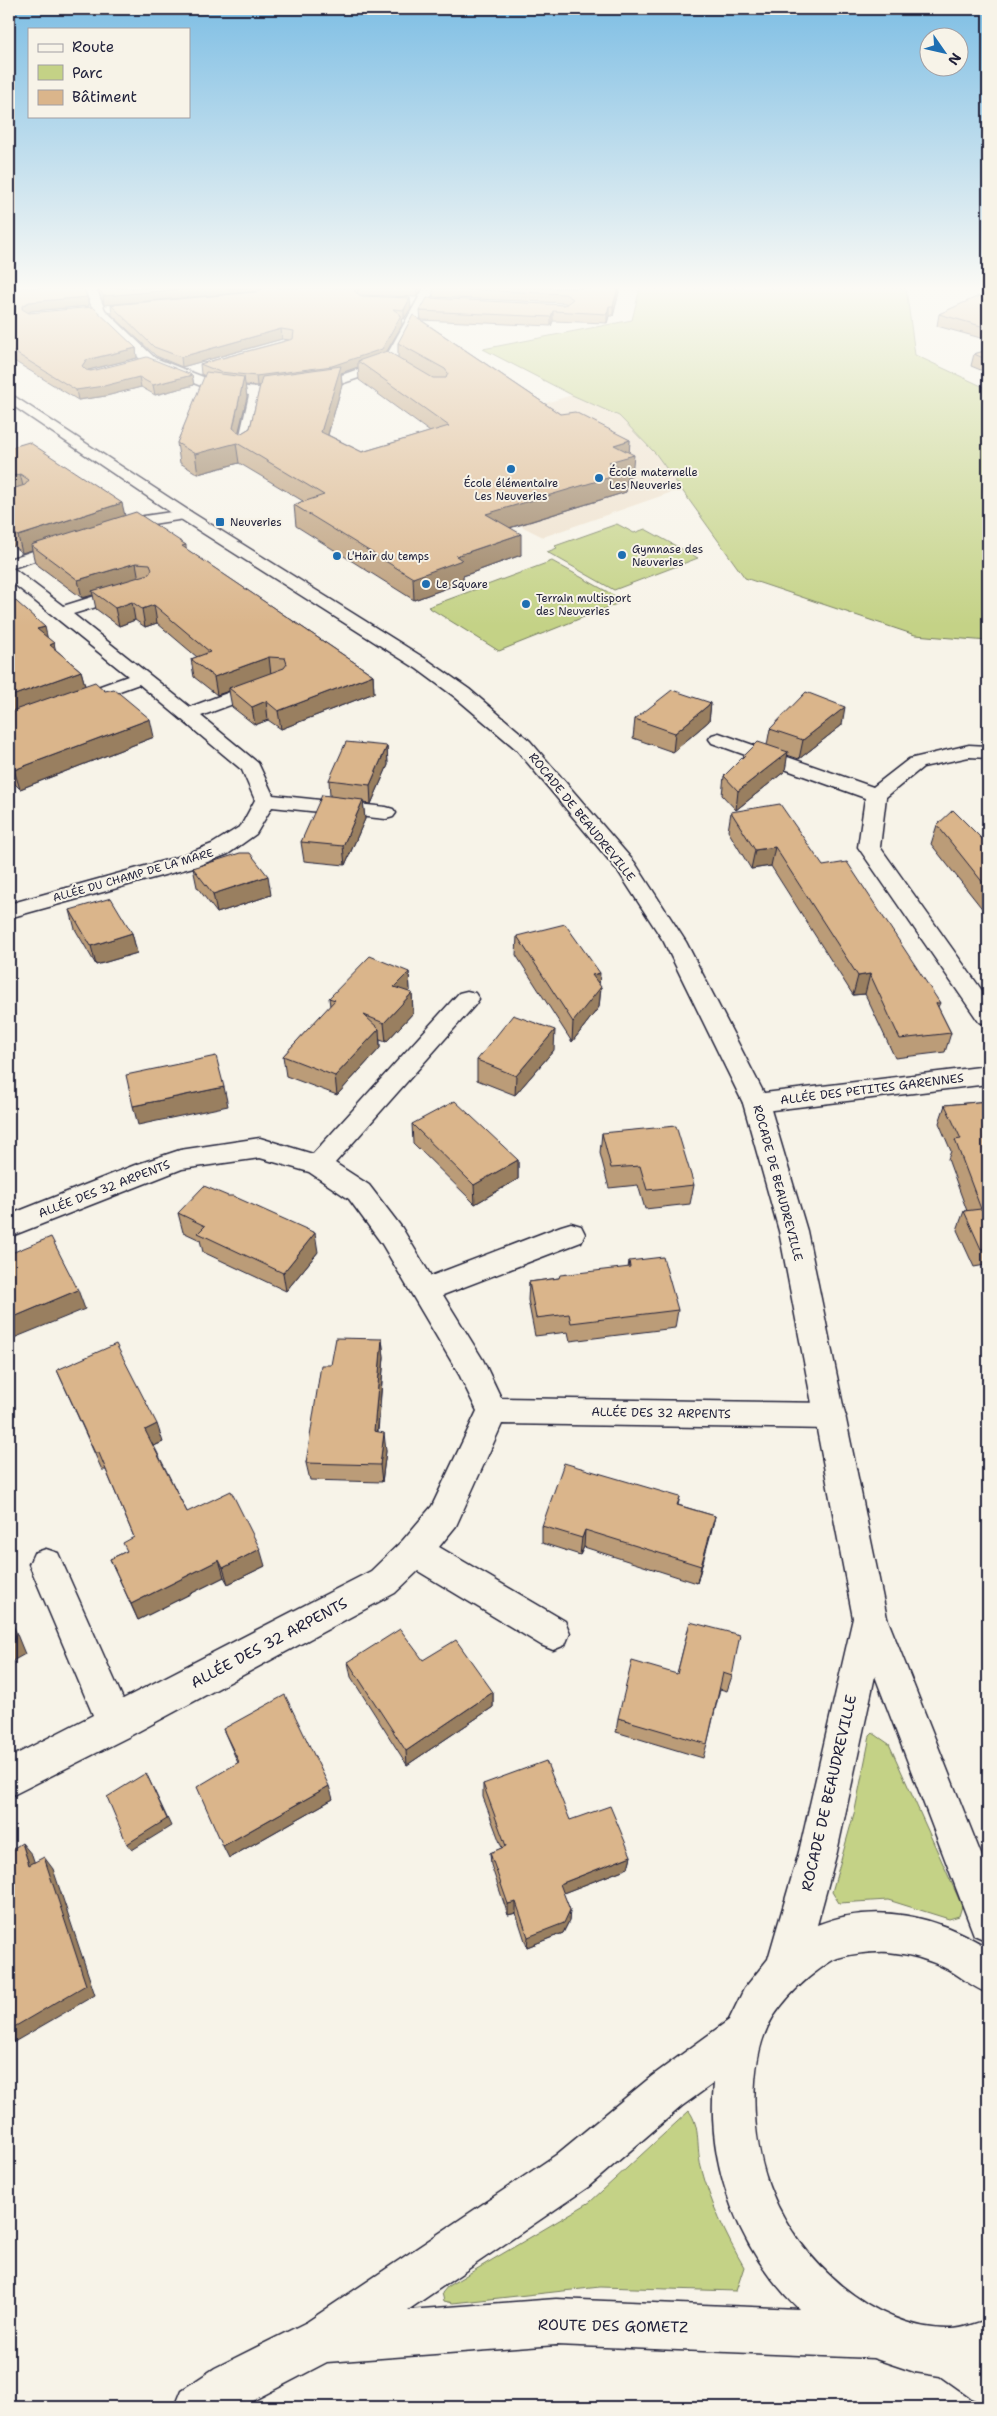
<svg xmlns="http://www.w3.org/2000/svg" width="997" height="2416" font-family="'Shantell Sans',sans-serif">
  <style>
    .built { fill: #eee0cc }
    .green { fill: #c4d286; stroke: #737a60 }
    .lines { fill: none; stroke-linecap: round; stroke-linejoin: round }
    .street-casing { stroke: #22223b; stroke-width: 3 }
    .secondary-casing { stroke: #22223b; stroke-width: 3 }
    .street { fill: #f7f3e8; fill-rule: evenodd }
    .secondary { fill: #f7f3e8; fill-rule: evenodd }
    .wall { fill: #bb9c78; stroke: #22223b; fill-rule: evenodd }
    .shaded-wall { fill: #997f61; stroke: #22223b }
    .building { fill: #dab58b; stroke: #22223b }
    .poi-dot { fill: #1f6fb2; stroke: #f7f3e8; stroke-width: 2 }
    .labels { text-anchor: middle; stroke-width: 4; stroke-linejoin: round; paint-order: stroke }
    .far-poi-label { font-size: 11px; fill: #22223b; stroke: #f7f3e8; text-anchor: start }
    .far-street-label { font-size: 11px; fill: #22223b; stroke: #f7f3e8 }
    .street-label { font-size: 12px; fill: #22223b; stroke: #f7f3e8 }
    .near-street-label { font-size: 15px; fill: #22223b; stroke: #f7f3e8 }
  </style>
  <rect width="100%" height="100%" fill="#f7f3e8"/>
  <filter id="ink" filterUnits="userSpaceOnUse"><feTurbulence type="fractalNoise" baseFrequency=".02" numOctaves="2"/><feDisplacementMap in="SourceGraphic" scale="10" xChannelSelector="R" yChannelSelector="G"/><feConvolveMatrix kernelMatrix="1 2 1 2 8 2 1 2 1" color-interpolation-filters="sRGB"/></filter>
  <g filter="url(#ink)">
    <path class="built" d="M572,395l47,21 37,38 25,35 -138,48 -96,-48 -60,-37z"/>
    <path class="green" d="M640,288h266l9,67 73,34v252l-73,-6 -170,-57 -89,-124 -37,-38 -47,-21 -89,-46 149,-29z
      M617,524l17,9 11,-4 53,29 -84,32 -67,-38 10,-4 -2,-2z
      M552,561l72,40 -125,50 -71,-44z
      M873,1733l16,11 73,162 -3,10 -10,3 -61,-19 -49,3 -7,-11 23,-82 15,-74z
      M689,2111c12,16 7,37 12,56 9,35 25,69 43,100l-8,24 -136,-4 -147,16 -9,-2 -2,-8 6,-7 142,-84z"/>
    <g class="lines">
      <g class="street-casing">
        <path id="street" d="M84,288h12l9,22 50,48 66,26 36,4 76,-10 51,-18 40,-72h12l-42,78 -59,20 -72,9 -12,53 -7,4 -7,-4 12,-53 -35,-4 -69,-27 -50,-50z
          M185,510l6,2 2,3 -2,3 -45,7 -33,11 -6,-2 -2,-3 2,-3 37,-12z
          M69,539l6,2 2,3 -2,3 -62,21 50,38 61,-19h12l2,4 -2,4 -63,19 117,93 69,-26h14l2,4 -2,4 -72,27 57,47 15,32 113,12 7,2 3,4 -3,4 -7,2 -114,-12 -16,27 -28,20 -31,12 -188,52v-14l172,-48 31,-12 29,-18 14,-26 -13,-30 -103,-86 -130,47v-12l119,-43 -119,-96v-21z
          M719,733l154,54 36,-28 60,-14 19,1v12l-19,-1 -46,10 -37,30 -6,50 108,152v25l-9,-2 -121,-175 7,-49 -153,-55 -3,-4 3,-4z
          M467,991l8,2 4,6 -4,6 -140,158 34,22 33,43 29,48 130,-50 10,-3 10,3 4,8 -4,8 -138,53 40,65 18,38 329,5 11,4 5,9 -5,9 -11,4 -328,-5 -46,102 -17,21 126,74 5,12 -5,12 -12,5 -12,-5 -123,-74 -23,22 -267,144 -119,60v-39l84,-43 -64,-151 5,-11 12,-4 12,4 65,146 248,-128 32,-31 29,-34 45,-95 -17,-35 -78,-132 -33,-45 -40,-27 -49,-14 -78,11 -173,68v-22l126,-50 45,-15 80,-12 53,16 146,-161z
          M988,1066v18l-232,28 -9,-3 -4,-6 4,-6 9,-3z"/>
      </g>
      <g class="secondary-casing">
        <path id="secondary" d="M9,393l182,119 238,149 40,28 61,52 105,122 51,79 83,161 38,128 80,387 101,254v69l-14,-6 -99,-259 -38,176 -20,73c59,-24 119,-9 171,23v45c-14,-5 -25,-15 -39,-23 -18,-10 -39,-16 -61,-18 -14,-1 -42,2 -55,8 -9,5 -17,12 -25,18 -13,11 -25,24 -35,39 -28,45 -21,129 -1,176 27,67 101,136 176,136 14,1 27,-6 40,-9v85l-17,-7 -31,-22 -25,-4 -42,-14 -317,-13 -229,17 -86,45h-66l7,-17 33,-22 92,-46 249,-167 96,-79 77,-56 15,-31 24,-30 31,-107 54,-234 -74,-387 -36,-128 -79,-161 -46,-71 -102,-122 -61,-52 -38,-28 -238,-151 -170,-115zM714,2083c-8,82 25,169 85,226l-243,-10 -148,11 180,-123 94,-81z"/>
      </g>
      <use href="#street" class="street"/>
      <use href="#secondary" class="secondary"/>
    </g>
    <path class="wall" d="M9,288l78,9 2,9 -58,5 -3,2 108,35 1,10 -49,12 104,5 2,10 -39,10 -14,-8 -35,9 -28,4 -69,-42z
      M97,288h326l-6,9 -57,-2 1,1 50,12 -7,11h-3l1,6 -15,26 11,7v-15l23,-23 -1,-9 145,-6 2,-1 -2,-1 -132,-6v-9h187l-7,28h-4l-2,7 -54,-2 -2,5 -130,-6 139,94 70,26 -1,12 3,23 -5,2 -1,15 -116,36 11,27 -58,21v6l-49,18 -118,-74 -2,-21 9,-4 -64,-38 -41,11 -18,-11 -3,-20 28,-67 -4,-2 -1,-10 89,-24 -7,-1 -100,28 -26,-11 -44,-41 -1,-10 145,-13 2,-1 -154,14zM358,367l1,13 71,52 -68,20 -34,-17 14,-50 -1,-12zM245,385l12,1h3l-10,42 -10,6 -1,-2 8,-35z
      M988,292v48l-51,-14 2,-12z
      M988,350v23l-17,-7 3,-12z
      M9,448l116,68 61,29v4l187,126 1,18 -93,36 -13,-9 -13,5 -23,-18 -3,-16 -12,4 -23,-18 -3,-18 6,-2 -40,-34 -12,4 -10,-7 -16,6 -23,-17 -3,-14 -11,3 -47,-35 -3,-13 -10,3 -13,-10z
      M9,595l39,43 8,12 25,21 4,15 69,51 -134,52 -11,-11z
      M711,703l-2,18 -36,31 -40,-14 2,-19z
      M842,725l-43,34 -12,-4 -2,16 -49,39 -14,-15 2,-19 43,-31 3,-16z
      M387,746l1,19 -17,39 -8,-1 2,16 -20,46 -41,-4 -3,-19 29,-46 -1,-16z
      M731,812l92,54 117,137 -2,4 13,26 -6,19 -50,6 -30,-64 -12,1 -82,-129 -20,3 -23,-38z
      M937,825l51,20v71l-57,-72z
      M193,868l78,27 -54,18 -20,-26z
      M70,910l62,23 5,20 -41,12 -21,-36z
      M517,936l82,50 2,1 -2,20 -27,35 -56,-87z
      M409,972l1,19 -1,1 3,1 1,20 -27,29 -6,-2v8l-43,47 -51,-19 -3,-20 47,-50 -1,-8z
      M554,1050l-39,45 -38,-15v-20z
      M988,1101v171l-3,-7 -11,2 -17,-37 7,-19h3l-19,-52 3,-8 -12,-28 6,-18z
      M412,1124l106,36v19l-43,25 -62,-61z
      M602,1133l92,52 -4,19 -45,5 -7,-24 -29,3 -9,-35z
      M178,1213l140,39 -32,39 -83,-39 -3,-12 -17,-8z
      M629,1261l49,49 -3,18 -105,13 -2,-9 -33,4 -7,-36 1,-18 30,-4 69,-10z
      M382,1339l2,18 -6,75 8,19 -4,31 -72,-2 -4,-17 25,-98z
      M57,1370l106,72 -9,4 33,66 78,54 -37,18 -4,-7 -86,43 -28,-61 17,-8 7,-14 -28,-67h-4z
      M680,1497l-2,8 37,11 -18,67 -113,-36 -4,8 -38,-12v-17z
      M690,1622l42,54 -5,15 -7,-2 -13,55 -4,14 -87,-26 2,-14 59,-44z
      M423,1660l70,32v15l-86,58 -56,-88 -3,-15z
      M223,1729l110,70 -104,59 9,-95z
      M483,1784l87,36 61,36 -3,12 -65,25 7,17 -1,11 -6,12 -36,14 -11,-34 -8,2 -17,-50 -1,-12 12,-5 -19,-51z"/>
    <path class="shaded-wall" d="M195,288h65l1,3 -157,14 -1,-9z
      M356,288h2v7l-4,-4z
      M417,288h6l-6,9z
      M618,288h2l-7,28v-10z
      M87,297l2,9 -58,5 -7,4 -2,-6v-3l7,-4z
      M410,298l1,10 -7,11v-9z
      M609,306v10l-2,7v-9z
      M553,311v10l-2,5v-9z
      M401,315l1,10 -19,33 -25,3v6l-17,6 1,12 -19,67 -2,-20 12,-56 -76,10 -1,-10z
      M281,329l1,10 -100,28 -1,-10z
      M136,348l1,10 -49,12 -4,6 -2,-10 4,-6z
      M192,375l2,10 -39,10 -2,-10z
      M139,377l2,10 -35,9 -28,4 -2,-10z
      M244,377l3,20 -11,46 3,20 -41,11 -3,-20 38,-26z
      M630,440l-1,16 5,-1 -2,20 -5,2 -1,15 -140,43v-21l123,-52 5,-17z
      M20,474l4,16 -15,4v-17z
      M122,503l4,17 -95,25 1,5 -10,3 -4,-17z
      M521,534v21l-58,21v6l-49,18 -1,-22 43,-22z
      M136,563l3,17 -47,11 1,4 -11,3 -4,-18z
      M132,602l3,18 -16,6 -4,-18z
      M154,605l3,18 -12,4 -3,-18z
      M45,627l4,18 -12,-16z
      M54,643l4,18 -8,-16z
      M269,657l2,18 -42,13v3l-12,4 -3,-18z
      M81,671l5,18 -77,28v-20z
      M373,675l1,18 -93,36 -3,-18z
      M266,701l2,19 -13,5 -3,-18z
      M711,703l-2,18 -36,31 2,-19z
      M845,707l-3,18 -43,34 4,-19z
      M150,719l4,18 -134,52 -6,-19z
      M387,746l1,19 -17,39 -1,-19z
      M788,752l-3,19 -49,39 2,-19z
      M363,800l2,19 -20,46 -2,-19z
      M775,847l-4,19 -20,3 4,-19z
      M268,876l3,19 -54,18 -4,-19z
      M132,933l5,20 -41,12 -5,-19z
      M409,972l1,19 -14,15 -2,-19z
      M600,973l-1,16 2,-2 -2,20 -27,35 1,-20 19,-47z
      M870,974l-5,20 -12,1 5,-19z
      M412,993l1,20 -27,29 -2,-19z
      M379,1029l1,19 -43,47 -2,-19z
      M555,1030l-1,20 -39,45 1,-19z
      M224,1087l4,19 -90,19 -5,-19z
      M518,1160v19l-43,25 -1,-19z
      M315,1233l3,19 -32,39 -3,-18z
      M78,1290l7,19 -76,31v-21z
      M382,1339l2,18 -8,92 -2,-18z
      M157,1424l6,18 -12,5 -6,-17z
      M384,1433l2,18 -4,31 -2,-17z
      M715,1516l-4,17 -14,50 4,-17z
      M585,1530l-1,17 -4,8 2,-17z
      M260,1549l5,17 -37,18 -5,-16z
      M219,1560l5,17 -86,43 -7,-16z
      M9,1615l16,39 -16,9z
      M493,1692v15l-86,58 -1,-14z
      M146,1773l25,53 -39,24 -5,-6z
      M329,1786l4,13 -104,59 -6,-12z
      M22,1843l10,12 7,21 -10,-11z
      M631,1856l-3,12 -70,27 2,-11z
      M44,1857l9,12 42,126 -86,50v-15z
      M516,1902v11l-8,2v-11z
      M570,1910l-1,11 -6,12 -36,14 1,-10z"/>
    <path class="building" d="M9,288h75l3,9 -58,5 -7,4v3l7,4 64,-6 43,41 -50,12 -4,6 4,4 5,1 56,-14 45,18 -39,10 -14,-8 -35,9 -28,4 -67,-41z
      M99,288h96l-92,8z
      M264,288h92l-2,3 7,5 49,2 -6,12 -11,-1 8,6 -19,34 -50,17 -76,10 -36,-4 -20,-8 93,-25 1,-8 -13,-2 -100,28 -27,-10 -43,-42 145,-13z
      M433,288h185l-5,18h-4l-2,8 -54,-3 -2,6 -131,-6 7,-13 138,7 8,-6 -8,-5z
      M988,292v36l-49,-14z
      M413,315l147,99 15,-2 55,28 -16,5 20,10 -25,7 19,10 -142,42 35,20 -65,22 6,4 -49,18 -119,-73 30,-10 -87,-52 -42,11 -18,-11 29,-71 38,5 -11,51 7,6 10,-6 12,-51 79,-11 -20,66 41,20 87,-26 -91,-65 29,-10 46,27h13l2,-5 -3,-4 -47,-26z
      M988,350v10l-14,-6z
      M29,442l93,61 -104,33 -9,-7v-39l16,-5 4,-5 -9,-6 -11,3v-29z
      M136,512l50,33 -4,1 191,129 -95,36 -12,-10 -14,6 -23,-19 55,-20 3,-4 -2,-6 -16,-1 -55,20 -23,-18 19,-7 -56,-47 -12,4 -10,-7 -17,6 -23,-17 57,-17 3,-5 -2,-5 -14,-1 -58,17 -47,-35z
      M9,595l36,32 -8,2 17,14 -4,2 31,26 -72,26z
      M95,682l10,9 9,-2 36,30 -136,51 -5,-5v-53z
      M672,690l39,13 -36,30 -40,-14z
      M806,692l39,15 -42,33 -33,-11z
      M346,742l41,4 -17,39 -41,-5z
      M758,742l30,10 -50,39 -14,-15z
      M322,795l41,5 -20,46 -42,-4z
      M780,804l43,62 24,-4 93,141h-4l15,30 -51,6 -30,-65 -12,2 -83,-129 -20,3 -24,-38z
      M953,810l35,35v44l-51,-64z
      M240,853h10l18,23 -55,18 -20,-26z
      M111,898l21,35 -41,13 -21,-36z
      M565,924l35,49 -8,2 9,12 -28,35 -56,-86z
      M370,956l39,16 -15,15 18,6 -28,30 -20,-8 15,14 -44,47 -52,-20 52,-56 -6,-2z
      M513,1015l42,15 -39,46 -39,-16z
      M216,1056l8,31 -91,19 -7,-31z
      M455,1101l63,59 -44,25 -62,-61z
      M988,1101v147l-7,1 -17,-38 17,-2 -26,-69 6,-1 -16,-34z
      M676,1126l18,59 -47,5 -7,-24 -29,2 -9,-35z
      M204,1186l24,10h5l82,37 -32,40 -85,-40 7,-7 -27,-13z
      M51,1237l27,53 -69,29v-42h1l-1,-3v-20z
      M663,1257l15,53 -107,13 -2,-9 -33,4 -7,-36 30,-4 1,-3 70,-8 -1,-6z
      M336,1338l46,1 -8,92 10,2 -4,32 -74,-2 15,-98h10z
      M116,1344l41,80 -12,6 42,82 44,-21 29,58 -37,19 -4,-8 -88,44 -21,-45 17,-8 -4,-8 11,-6 -35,-84h-4l-38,-83z
      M564,1463l116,34 -3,8 38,11 -14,50 -116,-36 -3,8 -40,-12z
      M690,1622l50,13 -8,41 -9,-3 -16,71 -89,-26 14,-57 45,13z
      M9,1623l6,16 -6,3z
      M400,1629l23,31 33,-20 37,52 -87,59 -58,-89z
      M285,1695l44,91 -106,60 -26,-59 42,-25 -16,-33z
      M546,1761l24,59 40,-14 21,50 -71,28 10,26 -6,13 -36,14 -12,-35 -8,2 -18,-51 16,-7 -23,-62z
      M146,1773l21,46 -40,25 -20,-47z
      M22,1843l7,22 15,-8 42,128 -77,45v-179z"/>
  </g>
  <linearGradient id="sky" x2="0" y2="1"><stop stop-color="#7ebee4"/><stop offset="0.46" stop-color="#fbfaf5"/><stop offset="1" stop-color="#fbfaf5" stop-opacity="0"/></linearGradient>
  <rect width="997" height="626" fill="url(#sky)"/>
  <g class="poi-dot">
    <circle cx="511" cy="469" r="5"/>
    <circle cx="599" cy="478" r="5"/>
    <rect x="215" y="517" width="10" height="10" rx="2.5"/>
    <circle cx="622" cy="555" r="5"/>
    <circle cx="337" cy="556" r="5"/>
    <circle cx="426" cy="584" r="5"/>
    <circle cx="526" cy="604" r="5"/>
  </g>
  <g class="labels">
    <g class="far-poi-label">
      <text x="609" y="476">École maternelle<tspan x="609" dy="13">Les Neuveries</tspan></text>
      <text x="511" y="487" text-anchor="middle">École élémentaire<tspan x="511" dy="13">Les Neuveries</tspan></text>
      <text x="230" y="526">Neuveries</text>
      <text x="632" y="553">Gymnase des<tspan x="632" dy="13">Neuveries</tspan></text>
      <text x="347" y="560">L'Hair du temps</text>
      <text x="436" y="588">Le Square</text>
      <text x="536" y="602">Terrain multisport<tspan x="536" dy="13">des Neuveries</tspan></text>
    </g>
    <g class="far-street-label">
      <text transform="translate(133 875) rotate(-16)" y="4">ALLÉE DU CHAMP DE LA MARE</text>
    </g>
    <g class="street-label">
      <text transform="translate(582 817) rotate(51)" y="4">ROCADE DE BEAUDREVILLE</text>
      <text transform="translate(872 1089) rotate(-7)" y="4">ALLÉE DES PETITES GARENNES</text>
      <text transform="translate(778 1183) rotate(75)" y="4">ROCADE DE BEAUDREVILLE</text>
      <text transform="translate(104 1189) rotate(-21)" y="4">ALLÉE DES 32 ARPENTS</text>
      <text transform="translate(661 1413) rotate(1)" y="4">ALLÉE DES 32 ARPENTS</text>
    </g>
    <g class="near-street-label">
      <text transform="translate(269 1643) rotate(-28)" y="5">ALLÉE DES 32 ARPENTS</text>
      <text transform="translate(829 1793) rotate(-77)" y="5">ROCADE DE BEAUDREVILLE</text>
      <text transform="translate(613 2326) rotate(1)" y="5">ROUTE DES GOMETZ</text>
    </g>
  </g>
  <rect width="997" height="2416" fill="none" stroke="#f7f3e8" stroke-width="30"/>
  <rect x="15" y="15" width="967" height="2386" fill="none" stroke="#22223b" stroke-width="2" filter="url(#ink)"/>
  <rect x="28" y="28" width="162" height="90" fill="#f7f3e8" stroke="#a29fa3"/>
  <rect x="38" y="44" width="25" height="8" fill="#f7f3e8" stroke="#a29fa3"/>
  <text x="72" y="52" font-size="15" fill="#22223b">Route</text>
  <rect x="38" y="65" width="25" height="15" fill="#c4d286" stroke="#a29fa3"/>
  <text x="72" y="78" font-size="15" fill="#22223b">Parc</text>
  <rect x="38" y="90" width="25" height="15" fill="#dab58b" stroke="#a29fa3"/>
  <text x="72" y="102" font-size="15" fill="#22223b">Bâtiment</text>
  <g transform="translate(944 52) rotate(124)"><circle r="24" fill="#f7f3e8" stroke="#a29fa3"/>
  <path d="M0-4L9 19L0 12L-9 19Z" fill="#1f6fb2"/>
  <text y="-8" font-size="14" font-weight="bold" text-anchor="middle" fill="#22223b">N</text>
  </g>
</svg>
